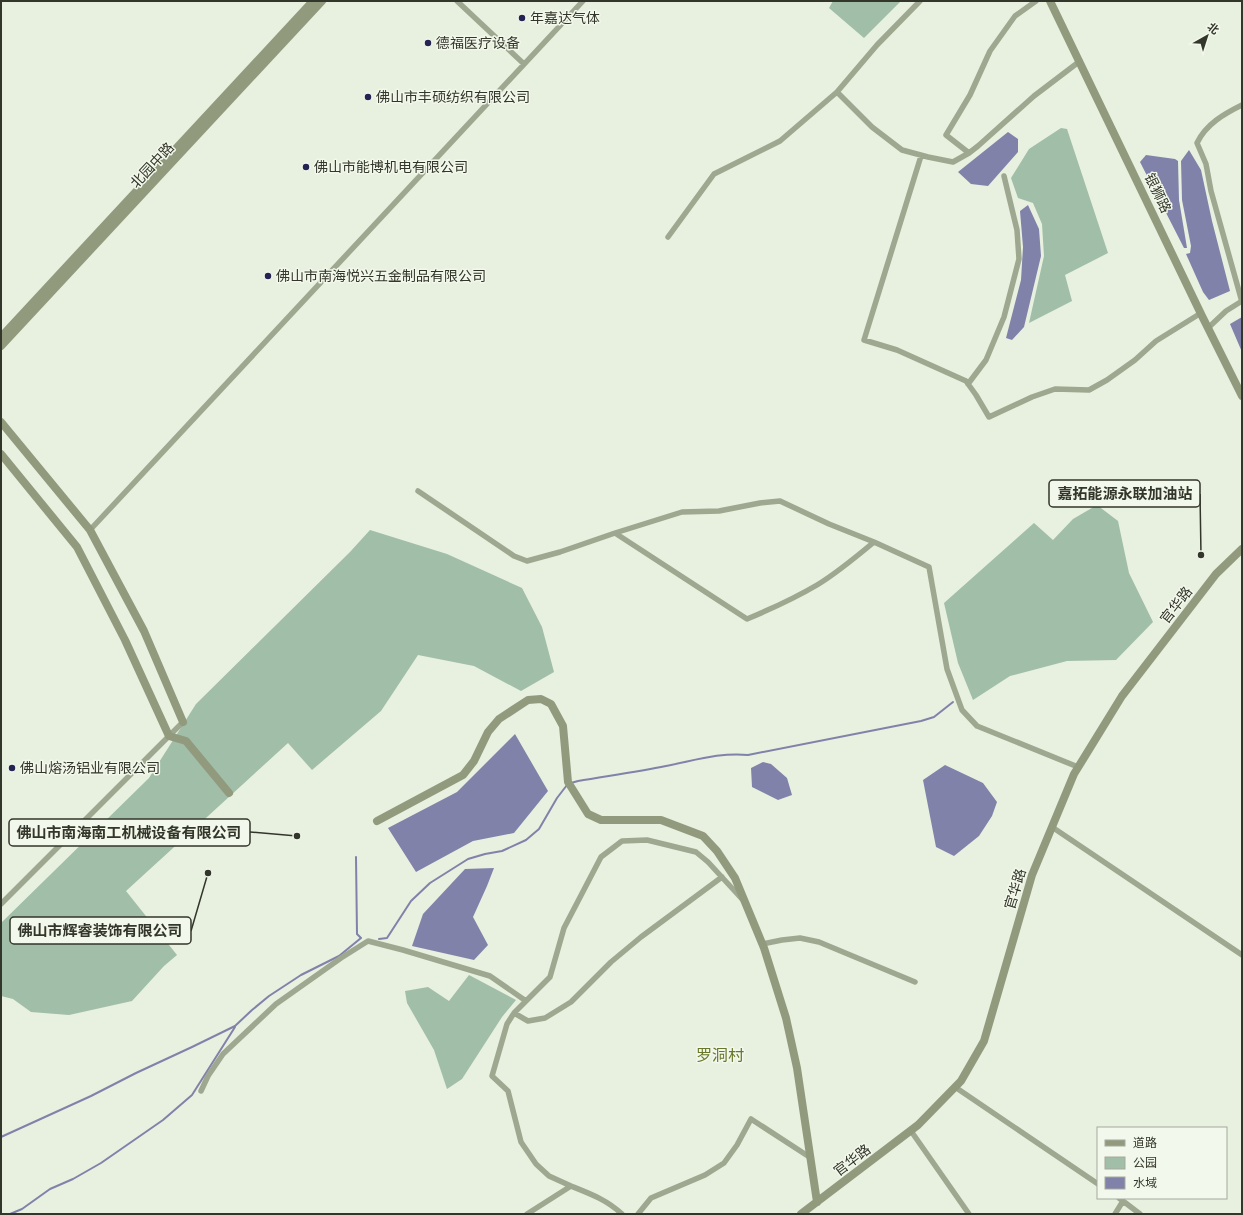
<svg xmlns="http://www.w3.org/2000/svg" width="1243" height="1215" font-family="Barlow,'Noto Sans SC',sans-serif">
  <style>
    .green { fill: #a0bea8 }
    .water { fill: #8182aa }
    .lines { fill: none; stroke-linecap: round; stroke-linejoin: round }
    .stream { stroke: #8182aa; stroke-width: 2 }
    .street { stroke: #9ea78f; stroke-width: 5.5 }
    .secondary { stroke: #929a7d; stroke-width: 8 }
    .poi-dot { fill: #242453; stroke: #f2f8eb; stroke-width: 1.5 }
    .labels { text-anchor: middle; stroke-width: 3; stroke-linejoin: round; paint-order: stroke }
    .poi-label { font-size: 14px; fill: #33362a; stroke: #f2f8eb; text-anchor: start }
    .street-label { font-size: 14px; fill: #33362a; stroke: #f2f8eb }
    .quarter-label { font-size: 16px; fill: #69772b; stroke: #f2f8eb }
    .leader { fill: none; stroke: #33362a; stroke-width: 1.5 }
    .callout-dot { fill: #33362a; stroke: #f2f8eb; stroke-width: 1.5 }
    .callout { fill: #f2f8eb; stroke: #33362a; stroke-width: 1.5 }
    .callout-label { font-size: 15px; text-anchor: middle; font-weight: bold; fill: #33362a }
  </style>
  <rect width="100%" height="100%" fill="#e8f0df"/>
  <path class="green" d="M833,1h68l-37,37 -35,-30z
    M1061,128l6,1 41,124 -43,22 7,26 -43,22 15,-67 -2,-32 -9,-21 -15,-5 -7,-20 18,-29z
    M1097,505l21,16 11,52 24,49 -37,38 -49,1 -57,15 -37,24 -15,-37 -14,-60 90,-80 19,17 20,-21z
    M370,530l77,24 75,34 20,39 12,45 -33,19 -47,-25 -56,-11 -37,56 -69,59 -24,-27 -162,148 51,64 -13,11 -32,35 -63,14 -38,-3 -18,-13 -12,-3v-73l148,-145 47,-74 154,-152z
    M469,975l47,25 -14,17 -40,62 -15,10 -13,-39 -27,-47 -2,-12 23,-4 21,14z"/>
  <path class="water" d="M1008,132l10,7v13l-30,34 -17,-2 -13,-12z
    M1189,150l12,20 11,51 18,70 -21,9 -6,-8 -17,-38 4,-1 1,-7 -9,-46 -1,-39z
    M1146,155l29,4 3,2 1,39 8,48h-3l-44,-86z
    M1028,205l11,24 2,27 -17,71 -12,13 -6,-2 15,-58 2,-33 -3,-36z
    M1242,317v35l-12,-28z
    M515,734l33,57 -34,42 -41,8 -57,31 -28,-44 69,-36z
    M763,762l8,2 16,14 5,17 -14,5 -26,-13 -1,-19z
    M945,765l38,18 14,19 -5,14 -13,20 -25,20 -18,-9 -13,-67z
    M494,868l-7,18 -14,31 15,28 -14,15 -62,-14 11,-32 42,-45z"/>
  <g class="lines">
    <path class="stream" d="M571,783l7,-2c29,-5 59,-9 88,-15 27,-5 54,-14 82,-11l173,-34 13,-4 19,-15
      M379,939l8,-1 24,-37 19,-18 38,-24 17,-5 17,-3 24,-11 13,-11 18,-31 10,-13
      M1,1137l90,-41 45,-23 56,-26 43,-21 17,-16 17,-14 32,-21 38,-19 22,-18 -4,-4 -1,-77
      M10,1214l12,-5 28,-20 23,-10 28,-16 62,-43 29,-25 43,-68"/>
    <path class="street" d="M457,1l67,63
      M837,92l35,35 30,23 26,7 25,5 16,-9 9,-7 56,-50 46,-35
      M969,153l-23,-18 24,-40 20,-44 25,-35 21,-15
      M921,156l-57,184 33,10 69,31 10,14 13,22 43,-20 23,-8 34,1 18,-10 28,-20 21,-19 45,-28
      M668,237l46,-63 66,-33 57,-49 40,-47 43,-44
      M1242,302l-31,-111 -5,-27 -9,-21c9,-19 27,-29 45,-38
      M1208,328l18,-17 16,-10
      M968,384l18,-24 18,-43 15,-58 -2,-29 -13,-54
      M418,491l96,65 13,5 33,-9 55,-19 132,86c24,-10 48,-21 70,-34 20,-12 39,-28 57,-43l55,25 18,102 15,41 15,16 101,41
      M90,530l493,-529
      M615,533l67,-21 37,-1 41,-8 20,-2 49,23 45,18
      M1052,827l190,128
      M1,904l182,-182
      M762,944l20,-4 18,-2 19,4 96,40
      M514,1013l36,-36 14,-49 37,-71 21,-16 25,-1 49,12 12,10 34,37
      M955,1087l143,97
      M201,1091l7,-15 15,-22 53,-50 65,-46 27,-17 35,9 87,26 36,25
      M911,1131l58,83
      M571,1186c20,8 36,14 51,28
      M1119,1198l21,16
      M527,1214l44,-28 -22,-10 -13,-12 -15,-22 -13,-51 -16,-15 15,-52 7,-11 14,8 17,-3 26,-16 40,-40 30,-25 81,-60
      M638,1214l13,-16 54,-23 19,-12 13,-18 14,-26 60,39
      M1115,1214l8,-13"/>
    <path class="secondary" d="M1050,1l152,315 40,80
      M1,337l312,-336
      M1,346l321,-345
      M1,422l89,108 54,101 39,91
      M1,454l76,93 48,93 44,96 17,5 43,52
      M377,821l86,-46 11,-14 14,-29 11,-13 29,-19 13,-1 10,5 12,22 5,56 20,32 13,6h60l42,16 14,15 18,27 29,70 22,70 11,50 20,134
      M801,1214l117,-89 43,-44 23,-40 48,-166 42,-101 48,-78 94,-122 26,-25"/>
  </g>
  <g class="poi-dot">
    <circle cx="522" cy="18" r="4"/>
    <circle cx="428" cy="43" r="4"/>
    <circle cx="368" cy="97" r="4"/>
    <circle cx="306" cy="167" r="4"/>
    <circle cx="268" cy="276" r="4"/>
    <circle cx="12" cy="768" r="4"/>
  </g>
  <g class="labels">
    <g class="poi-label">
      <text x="530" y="23">年嘉达气体</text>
      <text x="436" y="48">德福医疗设备</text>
      <text x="376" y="102">佛山市丰硕纺织有限公司</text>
      <text x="314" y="172">佛山市能博机电有限公司</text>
      <text x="276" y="281">佛山市南海悦兴五金制品有限公司</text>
      <text x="20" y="773">佛山熔汤铝业有限公司</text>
    </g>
    <g class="street-label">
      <text transform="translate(152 165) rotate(-47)" y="5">北园中路</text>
      <text transform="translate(1158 193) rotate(64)" y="5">银狮路</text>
      <text transform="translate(1176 605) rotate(-52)" y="5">官华路</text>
      <text transform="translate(1015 889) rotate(-73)" y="5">官华路</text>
      <text transform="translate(852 1160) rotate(-37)" y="5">官华路</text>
    </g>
    <g class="quarter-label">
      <text x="720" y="1061">罗洞村</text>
    </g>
  </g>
  <path class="leader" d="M1201 555L1200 494M297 836L250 832M208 873L191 931"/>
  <g class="callout-dot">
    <circle cx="1201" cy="555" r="4"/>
    <circle cx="297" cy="836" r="4"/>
    <circle cx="208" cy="873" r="4"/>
  </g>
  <g class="callout">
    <rect x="1049" y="480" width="151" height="27" rx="4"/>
    <rect x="9" y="819" width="241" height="27" rx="4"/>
    <rect x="10" y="917" width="181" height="27" rx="4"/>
  </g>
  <g class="callout-label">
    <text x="1125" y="499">嘉拓能源永联加油站</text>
    <text x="129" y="838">佛山市南海南工机械设备有限公司</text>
    <text x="100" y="936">佛山市辉睿装饰有限公司</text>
  </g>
  <rect width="1243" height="1215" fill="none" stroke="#33362a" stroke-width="4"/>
  <rect x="1097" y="1127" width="130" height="72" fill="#f2f8eb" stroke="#a6aa9e"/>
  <rect x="1105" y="1140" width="20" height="6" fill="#929a7d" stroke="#a6aa9e"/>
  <text x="1133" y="1147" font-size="12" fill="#33362a">道路</text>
  <rect x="1105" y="1157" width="20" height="12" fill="#a0bea8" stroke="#a6aa9e"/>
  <text x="1133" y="1167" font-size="12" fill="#33362a">公园</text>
  <rect x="1105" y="1177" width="20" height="12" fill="#8182aa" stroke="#a6aa9e"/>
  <text x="1133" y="1187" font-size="12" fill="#33362a">水域</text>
  <g transform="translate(1207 36) rotate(39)" stroke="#f2f8eb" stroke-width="3" paint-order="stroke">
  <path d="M0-3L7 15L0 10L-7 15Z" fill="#33362a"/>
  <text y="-6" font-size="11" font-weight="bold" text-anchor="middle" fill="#33362a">北</text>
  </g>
</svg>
